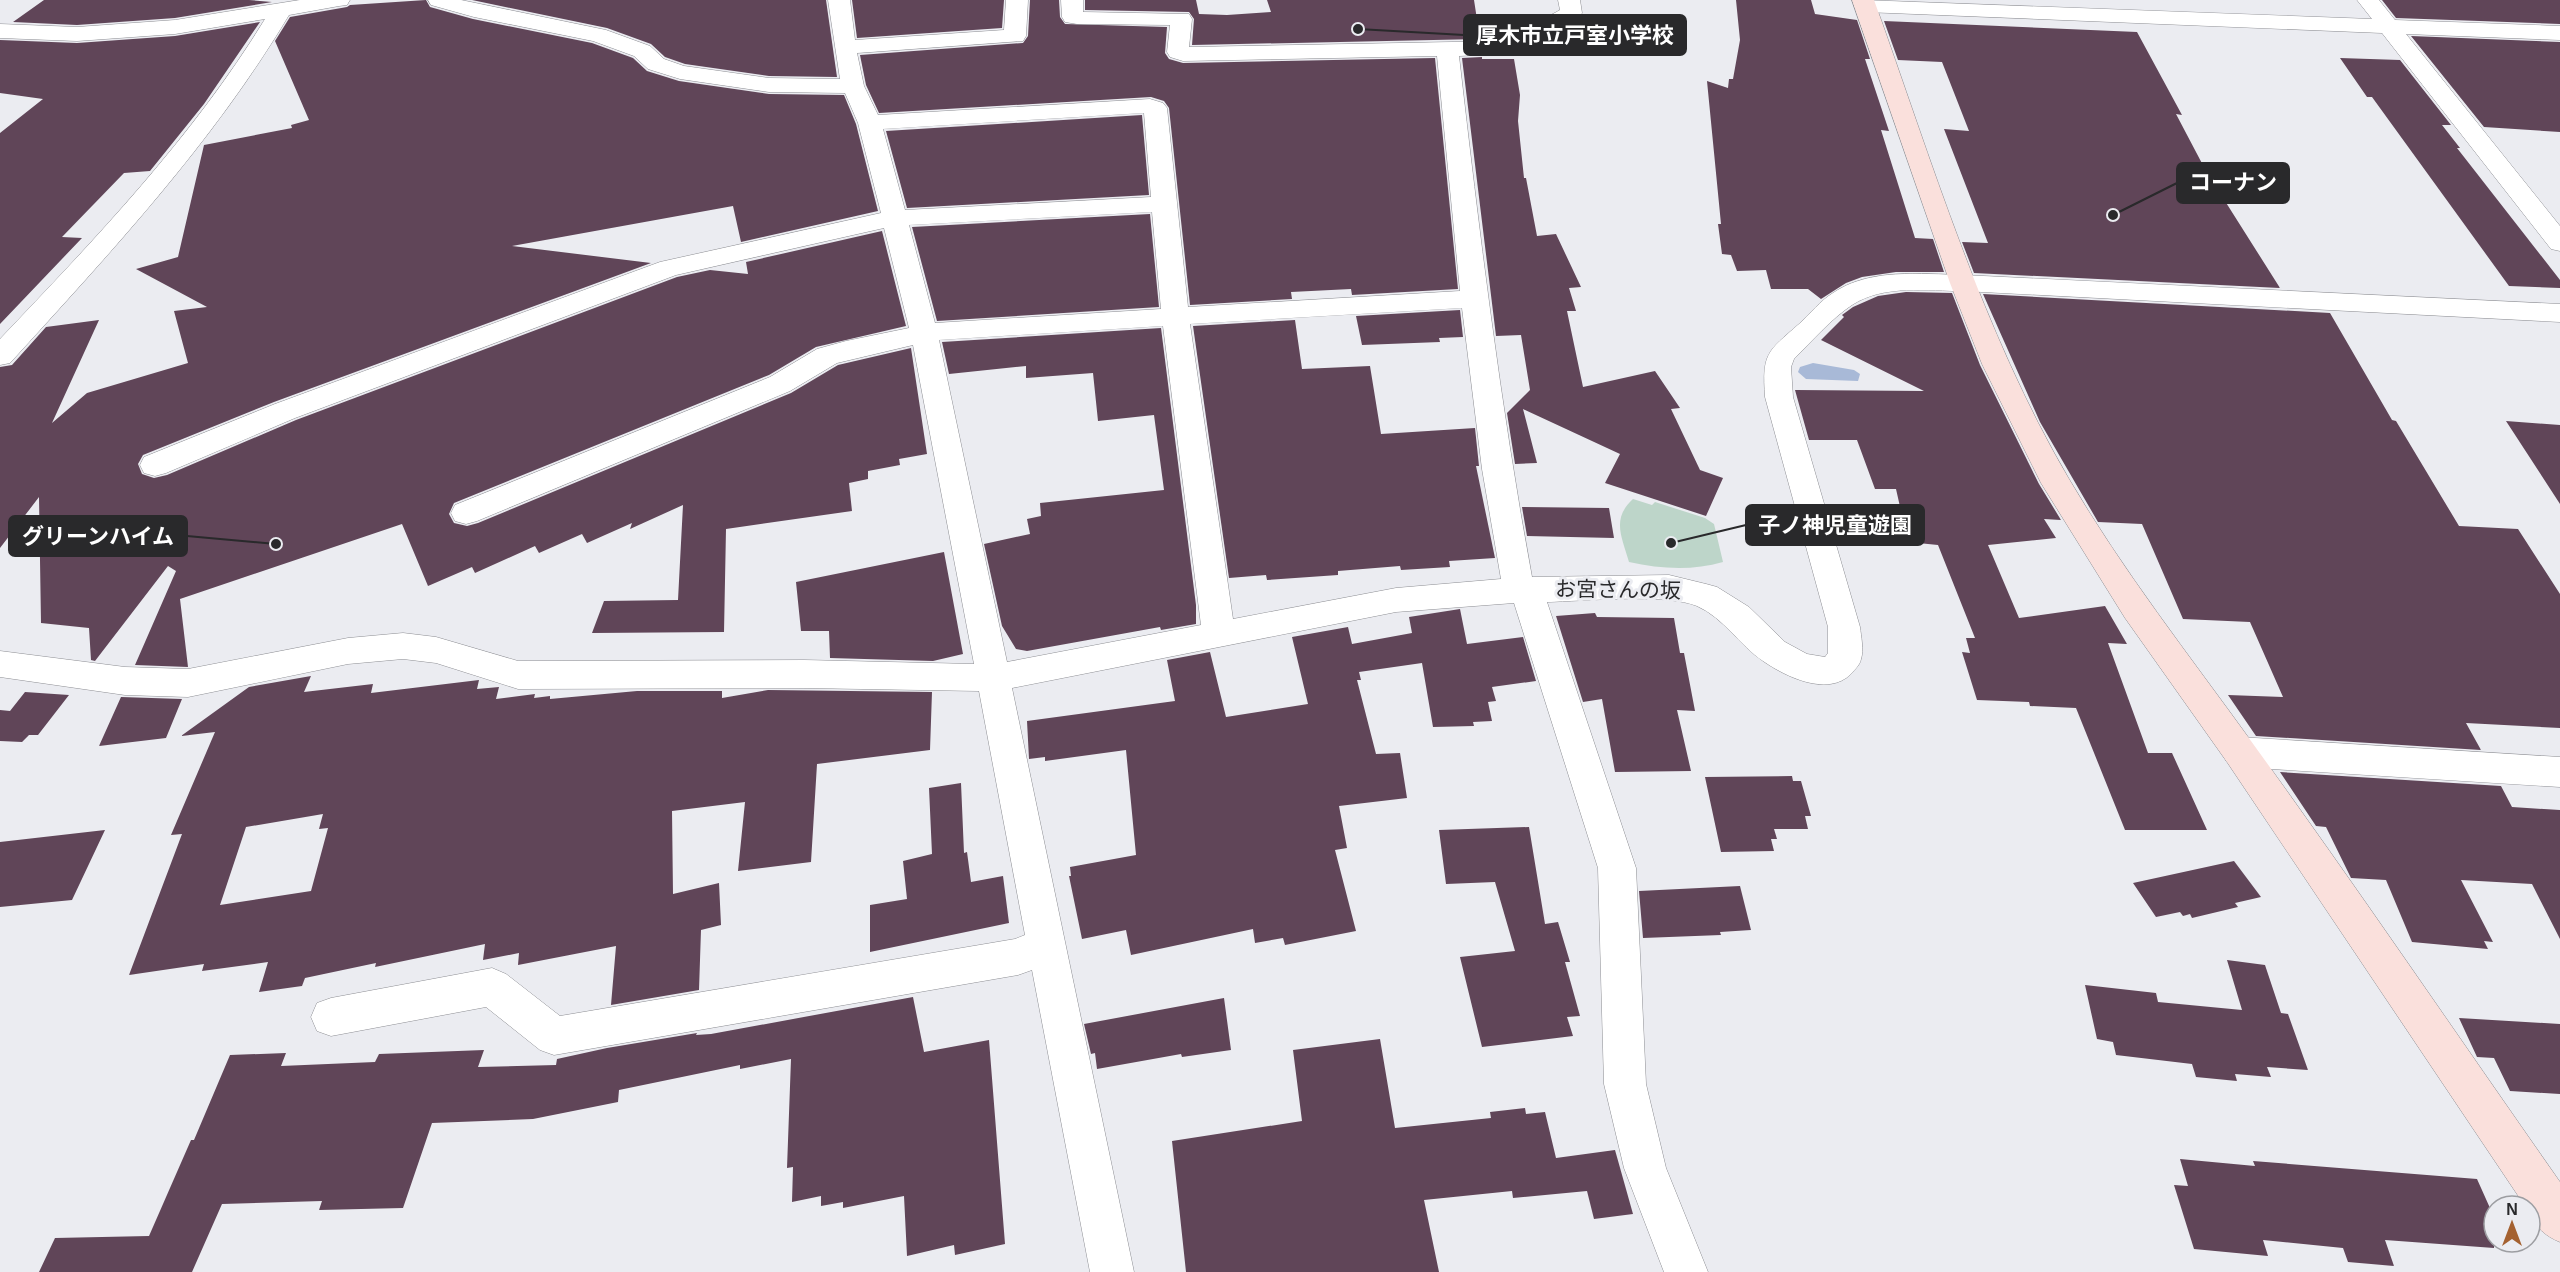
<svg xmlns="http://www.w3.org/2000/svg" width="2560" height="1272" font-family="Arial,'Noto Sans JP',sans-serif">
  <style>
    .green { fill: #bdd5c9 }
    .water { fill: #a8b9d7 }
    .building { fill: #604558; fill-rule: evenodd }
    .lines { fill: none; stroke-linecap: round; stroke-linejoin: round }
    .street-casing { stroke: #8d8e93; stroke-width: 1 }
    .secondary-casing { stroke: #8d8e93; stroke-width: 1 }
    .street { fill: #fff; fill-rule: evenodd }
    .secondary { fill: #fae0dc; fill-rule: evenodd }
    .labels { text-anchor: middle; stroke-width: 6; stroke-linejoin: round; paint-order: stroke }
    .street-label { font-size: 21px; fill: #29292b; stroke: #ebecf1 }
    .leader { fill: none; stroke: #29292b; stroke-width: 2 }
    .callout-dot { fill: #29292b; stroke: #ebecf1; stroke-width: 2 }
    .callout { fill: #29292b; stroke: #29292b; stroke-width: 2 }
    .callout-label { font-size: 22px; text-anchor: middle; font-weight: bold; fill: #fff }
  </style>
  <rect width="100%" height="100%" fill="#ebecf1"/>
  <path class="green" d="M1633,499l19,6 3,-3 50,16 9,6 9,38c-31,9 -62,7 -94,0 -7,-25 -18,-43 4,-63z"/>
  <path class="water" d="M1813,363l41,7 6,4 -2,7 -52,-2 -8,-7 2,-5z"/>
  <path class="building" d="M44,0h205l23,2 -97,16 -98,7 -64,-3z
    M426,0l4,7 43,12 119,24 41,15 14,13 32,10 90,13 75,1 12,29 22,87 -137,31 -8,-36 -221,40 139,17 -377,139 -131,53 -5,9 4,10 12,4 13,-3 129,-55 381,-143 33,-7 38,4 -2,-12 136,-31 24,95 -90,21 -47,28 -315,128 -5,11 5,9 13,3 11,-3 313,-130 47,-28 73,-17 16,106 -28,5 1,6 -32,6v8l-19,4 3,28 -126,18 -2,103 -132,1 12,-32 74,-1 5,-95 -53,24 2,-6 -45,20 -5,-9 -43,19 -4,-7 -60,27 -3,-6 -44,19 -26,-62 -222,75 8,68 -53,-2 41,-94 -8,-5 -73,95 -4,-1 -2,-32 -48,-5 -2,-126 -39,51v-181l12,-2 34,-38 53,-7 -47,103 35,-30 101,-30 -14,-52 33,-4 -71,-38 42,-12 26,-112 88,-17 -1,-3 18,-5 -34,-79 15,-24 57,-10 3,-2z
    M472,0h354l11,77 -68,-1 -84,-12 -20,-7 -14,-13 -44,-16z
    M852,0h152l-2,28 -145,10z
    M1030,0h29l1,17 5,7 102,3 -2,26 4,6 14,4 252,-5 23,231 -106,6 -1,-6 -60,3 1,7 -102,6 -21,-197 -5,-7 -13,-4 -272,16 -13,-28 -6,-30 163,-12 5,-7z
    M1085,0h111l3,14 28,1 44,-3 -4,-12h207l6,39 -288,6 2,-26 -5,-7 -104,-2z
    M1736,0h75l4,14 42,6 13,39h-5l24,72 -8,-1 34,108 18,1 11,33h-48l-34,5 -16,6 -25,16 -13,-10h-37l-5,-19 -29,1 -6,-16 -9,-1 -4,-30h3l-14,-143 21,7 1,-9h4l7,-39z
    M2382,0h178v24l-164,-6z
    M1884,21l253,11 45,83 -6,-1 30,57 74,117 -306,-15 -12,-31 26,1 -44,-114 25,2 -27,-69 -44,-2z
    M260,22l-56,82 -54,67 -26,2 -62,64 20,1 -82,86v-191l43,-34 -43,-6v-53l77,3 98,-7z
    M2411,36l149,6v90l-76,-5z
    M1482,57v2h32l6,36 -2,26 6,57h2l11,58 19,-2 25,53 -12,1 7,23h-9l16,76 72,-16 25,37 -9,1 29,61 23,8 -17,38 -101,-33 15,-29 -97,-45 14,54 -22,1 -8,-51 23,-23 -9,-55 -25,1 -34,-278z
    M2340,58l60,2 51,65h-9l18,23h-3l103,132v8l-51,-2 -137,-189h-5z
    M1142,115l7,80 -242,13 -21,-77z
    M1150,214l9,93 -222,14 -25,-94z
    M1906,292l46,1 28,72 59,119 22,36 -17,-1 12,19 -68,7 31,73 86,-12 22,38 -19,-1 40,110h24l35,77h-82l-49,-122 -46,-2 -1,-4 -52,-2 -15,-48 8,1 -4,-15h9l-37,-93 -30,-3 -12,-53h-21l-18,-49h-48l-14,-50 129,1 -103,-51 23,-23 -2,-2 11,-8 25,-11z
    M1983,294l347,19 62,107 4,1 63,105 59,3 42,65v134l-94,-5 15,27 -225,-14 -28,-41 55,2 -33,-75 -67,-3 -41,-95 -44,-2 -58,-100z
    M1460,310l3,27 -24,1 1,4 -78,3 -6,-29z
    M1295,320l7,49 68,-3 11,68 94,-6 4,38h-3l19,92 -46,3 1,6 -49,3 -1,-4 -62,5v4l-71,5 -1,-5 -37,3 -36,-252z
    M1161,328l35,277v19l-35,6 -1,-3 -133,24 -11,-2 -14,-23 -18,-82 46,-10 -3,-15 14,-3 -1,-13 124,-13 -10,-75 -56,6 -5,-48 -67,5v-12l-77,8 -7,-32z
    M2506,421l54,4v79z
    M1522,507l87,1 5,30 -87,-2z
    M944,552l19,102 -30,7 -103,-3 -1,-27h-28l-5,-49z
    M1460,609l7,35 56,-7 13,44 -44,6 4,14 -8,1 4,19 -19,1 1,4 -41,1 -11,-64 -63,9 2,8h-4l19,74 24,-1 7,45 -68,8 8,42 -12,2 21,81 -71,14 -2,-7 -28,5 -2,-14 -122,26 -5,-25 -44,9 -13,-63h2l-1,-9 66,-12 -10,-105 -81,11v-4l-16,2 -2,-38 148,-20 -8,-41 43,-8 16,65 82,-13 -16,-67 56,-10 4,17 60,-11 -3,-16z
    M1595,613l2,4 77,1 6,35h4l11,58 -18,-1 14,61 -76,1 -13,-73 -19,3 -27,-86z
    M311,676l-7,16 69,-8 -2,9 108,-13 -2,9 22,-2 -3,12 39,-5 -1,4 16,-2v3l87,-8h85v7l46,-8 164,2 -2,58 -113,14 -6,98 -73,9 7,-69 -73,9 1,83 46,-11 2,42 -20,5 -2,60 -88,15 5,-59 -98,19 1,-12 -36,7 2,-16 -110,23 1,-4 -71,15 -3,8 -43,6 9,-30 -66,9 2,-7 -75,11 53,-141 -11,1 44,-103 -34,4 68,-49zM323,814l-4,15 9,-1 -17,63 -91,14 26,-78z
    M25,692l44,3 -31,40h-9l-7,7 -22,-1v-31l10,1z
    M121,697l61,2 -16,39 -67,8z
    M2280,772l221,14 11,21 48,3v129l-28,-55 -71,-4 32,62 -9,-1 4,8 -76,-7 -26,-62 -35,-2 -25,-51 -10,-1z
    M1792,776l1,5h8l10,35h-6l3,13h-34l3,10h-6l3,12 -53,1 -16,-75z
    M961,783l3,70 3,-1 4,30 32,-6 6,47 -139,29v-47l37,-6 -4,-38 29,-7 -3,-66z
    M1529,827l16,97 13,-2 12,40h-5l15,54 -13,1 6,19 -91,11 -22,-90 55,-6 -20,-69 -49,2 -7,-54z
    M105,830l-33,70 -72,7v-65z
    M2234,861l27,36 -26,6 3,4 -46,11 -2,-4 -7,2 -3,-4 -24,5 -23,-34z
    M1740,886l11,44 -31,2 1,3 -78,3 -4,-47z
    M2227,960l38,5 16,48 7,1 20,56 -41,-3 4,10 -36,-3 2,7 -41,-4 -4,-13 -76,-9 -3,-13 -16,-3 -12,-54 71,8 2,9 84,8z
    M913,997l11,55 65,-12 16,204 -50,11 -1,-10 -47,11 -3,-60 -61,12v-6l-22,4v-10l-29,6 1,-35 -6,1 4,-109 -51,10v-4l-121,25 -1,12 -85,17 -101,4 -29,85 -84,2 3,-9 -100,3 -30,68h-153l16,-34 94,-2 42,-96h3l36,-85 56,-2 -5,13 94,-4 4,-8 105,-4 -6,17 78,-2 1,-6 50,-11 90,-15 -1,2 15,-1z
    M1224,998l7,52 -49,7 -1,-3 -84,15 -2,-16 -4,1 -7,-30z
    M2459,1018l101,6v70l-50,-3 -16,-33 -17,-1z
    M1380,1039l15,89 96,-10 -1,-6 35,-4 1,6 19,-2 11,46 59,-8 18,64 -39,5 -7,-28 -74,7 -1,-7 -88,9 15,72h-253l-14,-131 130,-20 -9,-71z
    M2180,1159l75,7 -2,-5 224,18 17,38v31l-109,-8 9,26 -46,-4 -5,-14 -80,-8 5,16 -74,-7 -20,-64 14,1z"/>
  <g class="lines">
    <g class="street-casing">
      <path id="street" d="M300,0h50l-3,5 -8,1 -50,9c-77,129 -178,237 -279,348l-10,2v-26c96,-101 192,-201 265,-320l-90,15 -98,7 -77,-3v-14l77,3 98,-7z
        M428,0h33l145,30 44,16 14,13 20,7 85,12 71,1 -12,-79h22l5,40 149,-10 2,-30h22l-2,36 -3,5 -166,12 7,33 14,29 272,-16 13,4 4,5 21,199 272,-16 -23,-235 -254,5 -13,-4 -3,-5 3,-27 -93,-1 -12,-2 -3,-5 -1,-17h22v12l106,2 3,5 -3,28 315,-6 56,-31 -2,-10h22l2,13 -3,5 -62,35 -58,3c20,174 41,348 73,521l137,-2 37,9 11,3 32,20 36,35 22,12 18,3 3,-4v-26l-63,-230c-3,-44 2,-45 34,-73 11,-10 21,-23 34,-31 36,-25 88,-19 130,-18l597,29v18l-597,-31c-35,0 -79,-7 -111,14 -21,14 -40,36 -58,54l-3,8 2,30 67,230c1,9 4,23 1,32 -1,6 -6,10 -10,15 -23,23 -65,3 -88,-13 -24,-16 -39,-43 -66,-55 -31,-13 -114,-5 -150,-4l89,266 10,216 20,84 42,104h-44l-40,-104 -20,-84 -6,-216 -84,-265 -118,9 -384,76 122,584h-44l-58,-302 -14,5 -464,80 -14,-5 -54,-43 -155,29 -14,-5 -6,-14 6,-14 14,-5 161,-30 14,6 54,42 455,-77 10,-4 -46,-244 -175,-3 -286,1 -82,-26 -33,-4 -55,5 -160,33 -63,-2 -125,-18v-26l125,16 63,2 160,-31 55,-5 33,4 82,24 286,-1 170,4 -61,-319 -76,18 -47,28 -313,130 -11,3 -11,-3 -4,-8 4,-8 315,-128 47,-28 29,-8 63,-13 -25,-100 -208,47 -381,143 -129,55 -11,3 -11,-3 -4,-8 4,-8 131,-53 385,-142 221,-49 -23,-90 -13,-30 -76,-1 -89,-13 -32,-10 -14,-13 -41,-15 -119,-24 -43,-12zM1144,113l7,84 -246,13 -22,-81zM1152,212l9,97 -226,14 -26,-98zM1462,308l20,161 19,110 -105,9 -163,31 -43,-295zM1163,326l38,299 -194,37 -68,-322z
        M1863,0l509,19 -15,-19h22l16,20 165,6v14l-154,-6 154,192v25l-9,-2 -169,-216 -517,-21 -8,-1 -3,-5 3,-5z
        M2239,737l321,20v30l-321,-20 -12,-5 -6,-10 6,-10z"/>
    </g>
    <g class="secondary-casing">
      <path id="secondary" d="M1852,0h22c58,161 108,331 195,479 54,92 120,176 182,262 105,145 206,294 309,441v60c-15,-6 -30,-18 -30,-36h-5l-298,-444 -102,-144 -84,-135 -59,-119 -32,-81z"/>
    </g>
    <use href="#street" class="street"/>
    <use href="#secondary" class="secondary"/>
  </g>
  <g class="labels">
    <g class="street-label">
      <text transform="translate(1618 590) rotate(1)" y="7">お宮さんの坂</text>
    </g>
  </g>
  <path class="leader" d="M1358 29L1464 35M2113 215L2177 183M1671 543L1746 525M276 544L187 536"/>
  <g class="callout-dot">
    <circle cx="1358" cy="29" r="6"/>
    <circle cx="2113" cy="215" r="6"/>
    <circle cx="1671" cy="543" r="6"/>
    <circle cx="276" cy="544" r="6"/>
  </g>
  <g class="callout">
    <rect x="1464" y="15" width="222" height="40" rx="6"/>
    <rect x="2177" y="163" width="112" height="40" rx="6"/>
    <rect x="1746" y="505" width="178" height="40" rx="6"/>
    <rect x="9" y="516" width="178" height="40" rx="6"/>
  </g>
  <g class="callout-label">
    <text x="1575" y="43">厚木市立戸室小学校</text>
    <text x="2233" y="190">コーナン</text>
    <text x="1835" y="533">子ノ神児童遊園</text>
    <text x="98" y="544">グリーンハイム</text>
  </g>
  <g transform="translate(2512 1224)"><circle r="28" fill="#ebecf1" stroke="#9d9ea2" stroke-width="1.5"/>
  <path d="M0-4.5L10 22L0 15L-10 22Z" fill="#a46130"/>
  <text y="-9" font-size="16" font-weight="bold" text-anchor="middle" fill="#29292b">N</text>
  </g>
</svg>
